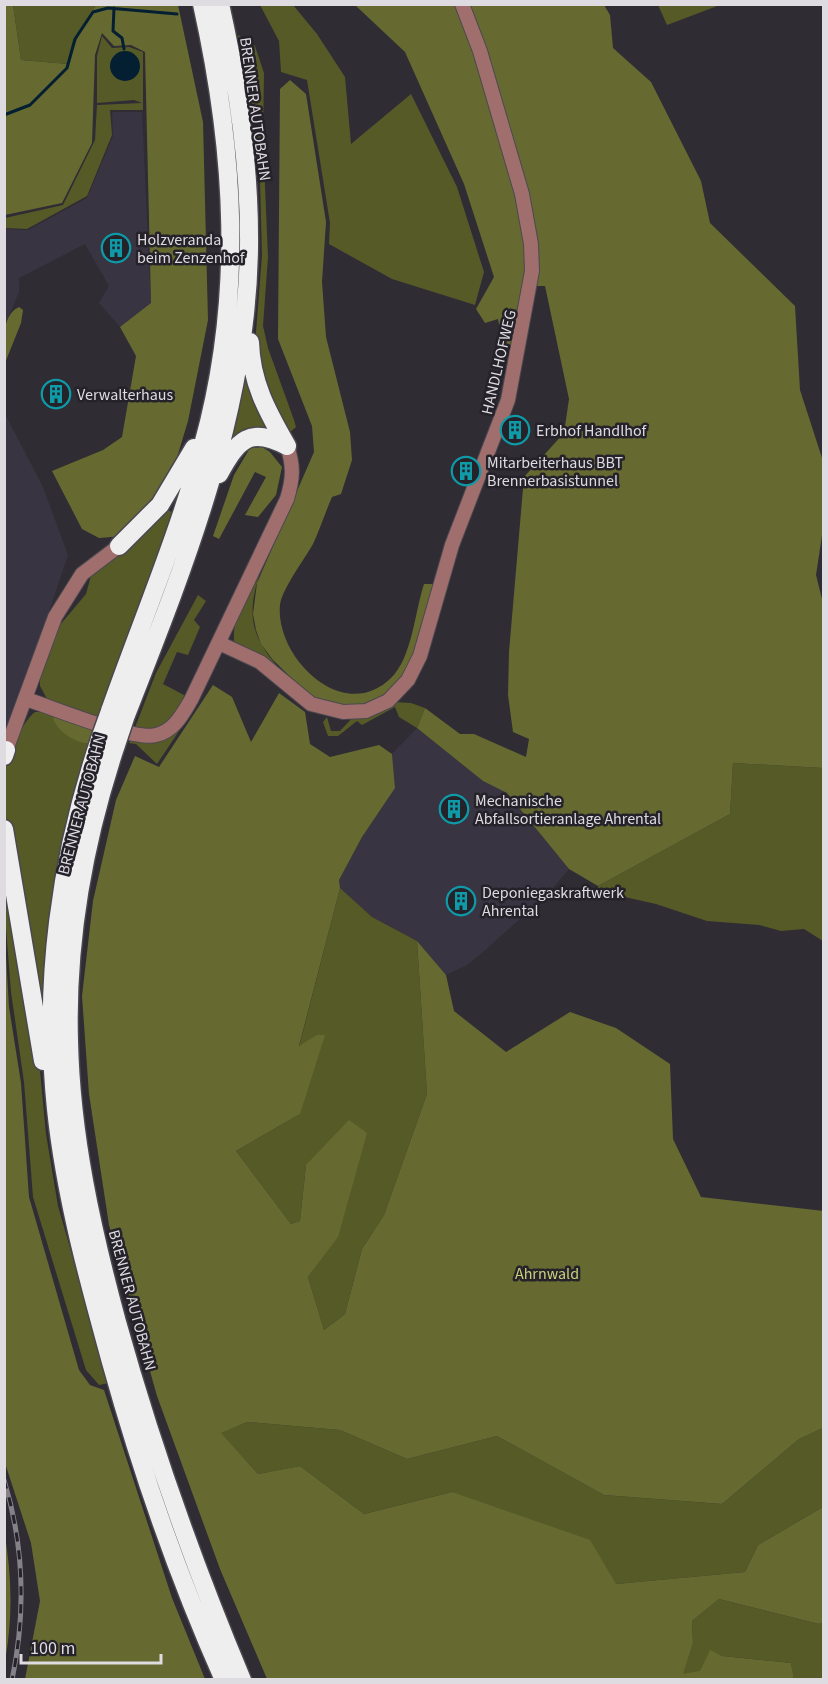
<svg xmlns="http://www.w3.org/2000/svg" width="828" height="1684" font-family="'Source Sans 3',sans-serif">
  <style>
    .built { fill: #393441 }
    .green { fill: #565a27 }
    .forest { fill: #666a31 }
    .water { fill: #041f31 }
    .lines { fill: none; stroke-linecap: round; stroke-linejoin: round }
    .stream { stroke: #041f31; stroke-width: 3 }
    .minor-casing { stroke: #4b4850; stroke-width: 16 }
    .highway-casing { stroke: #4b4850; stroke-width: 21 }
    .minor { stroke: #a06f6d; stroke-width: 14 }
    .highway { stroke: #eee; stroke-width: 18 }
    .rail-casing { stroke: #848188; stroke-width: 5 }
    .rail { stroke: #25222a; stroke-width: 3; stroke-dasharray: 9; stroke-linecap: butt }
    .highway-bridge-casing { stroke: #4b4850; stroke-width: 21; stroke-linecap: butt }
    .highway-bridge { stroke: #eee; stroke-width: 18 }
    .labels { text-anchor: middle; stroke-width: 5; stroke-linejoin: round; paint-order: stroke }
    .street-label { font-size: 16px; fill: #dedbe1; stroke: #25222a }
    .poi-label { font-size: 16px; fill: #dedbe1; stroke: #25222a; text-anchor: start }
    .park-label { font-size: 16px; fill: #c8d07b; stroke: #25222a }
  </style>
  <rect width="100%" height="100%" fill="#2f2c34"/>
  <path class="built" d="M112,112h30l9,192 -31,23 -21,-24 10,-17 -24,-42 -66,34v14l-14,33v-96l23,1 59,-32 26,-62z
    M5,414l38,73 25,68 -63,187z
    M417,728l66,53 24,12 62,76 -24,28 -62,55 -16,13 -21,10 -29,-34 -45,-24 -32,-29 -1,-8 23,-43 33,-49 -3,-34z"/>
  <path class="green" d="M13,5h83l-17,29 -10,30 -48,-4z
    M260,5h33l24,29 28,43 6,67 60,-50 46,93 27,85 -9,33 -83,-26 -63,-35 1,-21 -23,-143 -26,-8 -2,-31z
    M658,5h62l-53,20z
    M238,35l17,11 9,27 -1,66 5,118 -5,69 5,22 26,72 2,7 -7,6 -21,-26 -13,-62 7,-90 -2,-75 -5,-52z
    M102,36l10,12 17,-1 14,5v58h-33l2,25 -25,61 -60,33 -22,-1v-10l58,-13 32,-65 2,-35 45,-2 -8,-3 -37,3v-47z
    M247,354l31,83 -50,12z
    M164,508l12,6 -68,180 -11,23 -50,-18 -7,-13v-12l19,-48 27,-32 6,-22z
    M257,575l2,1c-16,50 -1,69 31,105l-56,-40c-2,-24 12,-45 23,-66z
    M198,595l8,6 -12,19 6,7 -12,28 -11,-3 -14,32 21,11 -1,10 10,5 -36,54 -21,-20 -7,-1 27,-70z
    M393,702l18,1 14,5 -8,20 -18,-11 -4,-10 -33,18 -5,-4 -19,15h-10l-5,-14 4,-5 4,14h9l15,-16z
    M35,712h12l49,14 -57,334 7,74 12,72 51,177 -10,2 -13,-15 -53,-173 -9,-115 -13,-90 -6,-76 -1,-151h4c2,-15 15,-44 27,-53z
    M733,763l90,5v173l-19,-12 -23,2 -22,-6 -52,-4 -51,-17 -58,-13v-5l132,-72z
    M340,888l32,29 45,24 10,153 -43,121 -22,34 -17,65 -21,16 -16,-53 30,-41 -32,-71 -6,56 -9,3 -55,-73 64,-37 -1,-67z
    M247,1422l93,8 67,29 90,-23 107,59 118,9 77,-65 24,-11v79l-65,38 -13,27 -129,12 -164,-92 -88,22 -64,-48 -42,8 -38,-41z
    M719,1599l100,25 4,-2v57h-29l-3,-16 -69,-7 -12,-5 -10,21 -18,3 11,-32 -1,-22z"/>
  <path class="forest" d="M4,5h9l8,55 47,4 11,-30 17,-29h82l25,117 5,198 -20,101 -22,73 -42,42 -25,2 -17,-9 -30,-58 51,-21 19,-13 14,-81 -16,-29 31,-24 -6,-251 -14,-7 -17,1 -12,-13 -7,22 -3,88 -30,60 -57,12z
    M355,5h249l6,10 3,33 38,34 50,99 9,42 85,83 5,84 23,71v68l-7,46 8,32 -1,161 -90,-5 -3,51 -132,72 -29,-17 -62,-76 -24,-12 -66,-53 8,-20 35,26h14l52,23 3,-18 -16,-7 -5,-37 1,-43 15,-175 40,-44 5,-34 -24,-113h-16l-13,32 -2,30 -10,1 -6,-30 -13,4 -9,-14 18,-32 -30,-93 -59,-132z
    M290,80l16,14 20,128 -4,60 4,55 24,95 2,28 -11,34 -9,3c-7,16 -12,32 -19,47 -9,16 -31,45 -33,61 -5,52 63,120 111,73 21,-20 24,-67 33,-94h12l-24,79 -24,32 -22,9 -17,2 -24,-3 -16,-8 -36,-35 -12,-16 -5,-14 -3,-16 4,-31 57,-131 -2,-26 -34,-87 2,-250z
    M19,307l4,3 -2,13 -16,40c-1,-17 -5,-47 14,-56z
    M262,447l8,5 12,15 -6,28 -18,22 -13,-2 21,-38 -11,-5 -36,67 -6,-3 21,-61 16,-27z
    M213,685l19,12 19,45 28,-49 26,19 5,32 20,13 49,-12 13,9 3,34 -33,49 -23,43 1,8 -41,158 18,-11h8l-25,79 -64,37 55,73 9,-3 6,-56 43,-45 18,13 -29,104 -30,40 16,53 21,-16 17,-65 22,-34 43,-121 -10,-153 29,34 8,36 52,41 64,-40 46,16 54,36 3,75 28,58 123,14 -1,217 -24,11 -77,65 -118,-9 -107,-59 -90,23 -67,-29 -93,-8 -26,11 37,41 42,-8 64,48 88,-22 138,48 26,44 129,-12 13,-27 65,-38v115l-4,2 -100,-25 -27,22 1,22 -10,31 17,-3 10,-21 12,6 69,7 3,16h-527l-47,-110 -63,-173 -48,-171 -20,-131 -7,-98 11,-95 23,-101 19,-44 24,11z
    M53,717l13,1 27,12 -4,13c-13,1 -34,-13 -36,-26z
    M5,939l4,68 12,76 8,114 50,173 11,15 14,5 68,208 33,81h-180l15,-78 -9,-58 -26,-80z
    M4,1531c8,43 9,87 1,130z"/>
  <path class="water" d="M110 66a15 15 0 1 1 30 0a15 15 0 1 1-30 0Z"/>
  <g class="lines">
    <path class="stream" d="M114,8l-1,23 9,7 2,11
      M4,115l26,-10 37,-37 8,-29 18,-27 15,-4 69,6"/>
    <g class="minor-casing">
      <path id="minor" d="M219,643l41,19 51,42 32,8 23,-1 22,-10 20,-21 12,-24 32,-111 56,-145 24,-129 -1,-27 -9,-50 -42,-143 -18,-47
        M26,699c25,8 107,42 130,36 18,-4 26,-20 35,-35l96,-201c6,-20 7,-33 0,-53
        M6,750l49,-133 27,-43 37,-28"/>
    </g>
    <g class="highway-casing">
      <path id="highway" d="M250,342c1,40 17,69 37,104
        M219,474c19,-34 30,-48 68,-28
        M119,546l41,-41 34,-57
        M110,711c31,-88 68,-175 93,-266 41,-148 32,-292 -1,-441
        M126,715c59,-150 121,-304 123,-467 1,-82 -11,-164 -29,-244
        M100,739c-40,118 -57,245 -44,370 9,86 32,170 55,253 30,108 67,215 113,318
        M116,745c-32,96 -50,195 -47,296 2,95 23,189 48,281 34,122 76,241 125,358
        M4,756l2,-6
        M4,829l39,232"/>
    </g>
    <use href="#minor" class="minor"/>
    <use href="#highway" class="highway"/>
    <g class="rail-casing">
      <path id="rail" d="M4,1480c20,65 22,133 8,200"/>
    </g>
    <use href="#rail" class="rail"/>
    <g class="highway-bridge-casing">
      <path id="highway-bridge" d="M100,739l10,-28
        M116,745l10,-30"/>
    </g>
    <use href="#highway-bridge" class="highway-bridge"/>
  </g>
  <defs>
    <g id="building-ring" transform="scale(1.5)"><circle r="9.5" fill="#25222a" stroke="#0f9aa8" stroke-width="1.5"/><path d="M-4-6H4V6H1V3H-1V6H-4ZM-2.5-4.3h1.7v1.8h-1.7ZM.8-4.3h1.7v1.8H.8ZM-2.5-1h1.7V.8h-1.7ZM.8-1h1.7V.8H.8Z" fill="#0f9aa8"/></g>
  </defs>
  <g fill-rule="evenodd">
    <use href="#building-ring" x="116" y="248"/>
    <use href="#building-ring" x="56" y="394"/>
    <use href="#building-ring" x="515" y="430"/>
    <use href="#building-ring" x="466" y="471"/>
    <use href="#building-ring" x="454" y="809"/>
    <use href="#building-ring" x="461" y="901"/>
  </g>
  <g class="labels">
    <g class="street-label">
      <text transform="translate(256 109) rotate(82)" y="6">BRENNER AUTOBAHN</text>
      <text transform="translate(498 362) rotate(-77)" y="6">HANDLHOFWEG</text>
      <text transform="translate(81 804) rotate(-75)" y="6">BRENNER AUTOBAHN</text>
      <text transform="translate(133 1300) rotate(75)" y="6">BRENNER AUTOBAHN</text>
    </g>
    <g class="poi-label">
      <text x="137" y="245">Holzveranda<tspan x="137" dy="18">beim Zenzenhof</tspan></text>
      <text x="77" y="400">Verwalterhaus</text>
      <text x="536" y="436">Erbhof Handlhof</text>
      <text x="487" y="468">Mitarbeiterhaus BBT<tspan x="487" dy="18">Brennerbasistunnel</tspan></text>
      <text x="475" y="806">Mechanische<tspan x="475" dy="18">Abfallsortieranlage Ahrental</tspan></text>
      <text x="482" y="898">Deponiegaskraftwerk<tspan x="482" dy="18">Ahrental</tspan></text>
    </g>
    <g class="park-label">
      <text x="547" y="1279">Ahrnwald</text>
    </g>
  </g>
  <rect width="828" height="1684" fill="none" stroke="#dedbe1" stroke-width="12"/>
  <path d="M21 1654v9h140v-9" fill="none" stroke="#dedbe1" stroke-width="3"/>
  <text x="30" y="1654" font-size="18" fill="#dedbe1" stroke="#25222a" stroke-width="4.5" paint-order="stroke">100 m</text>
</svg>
